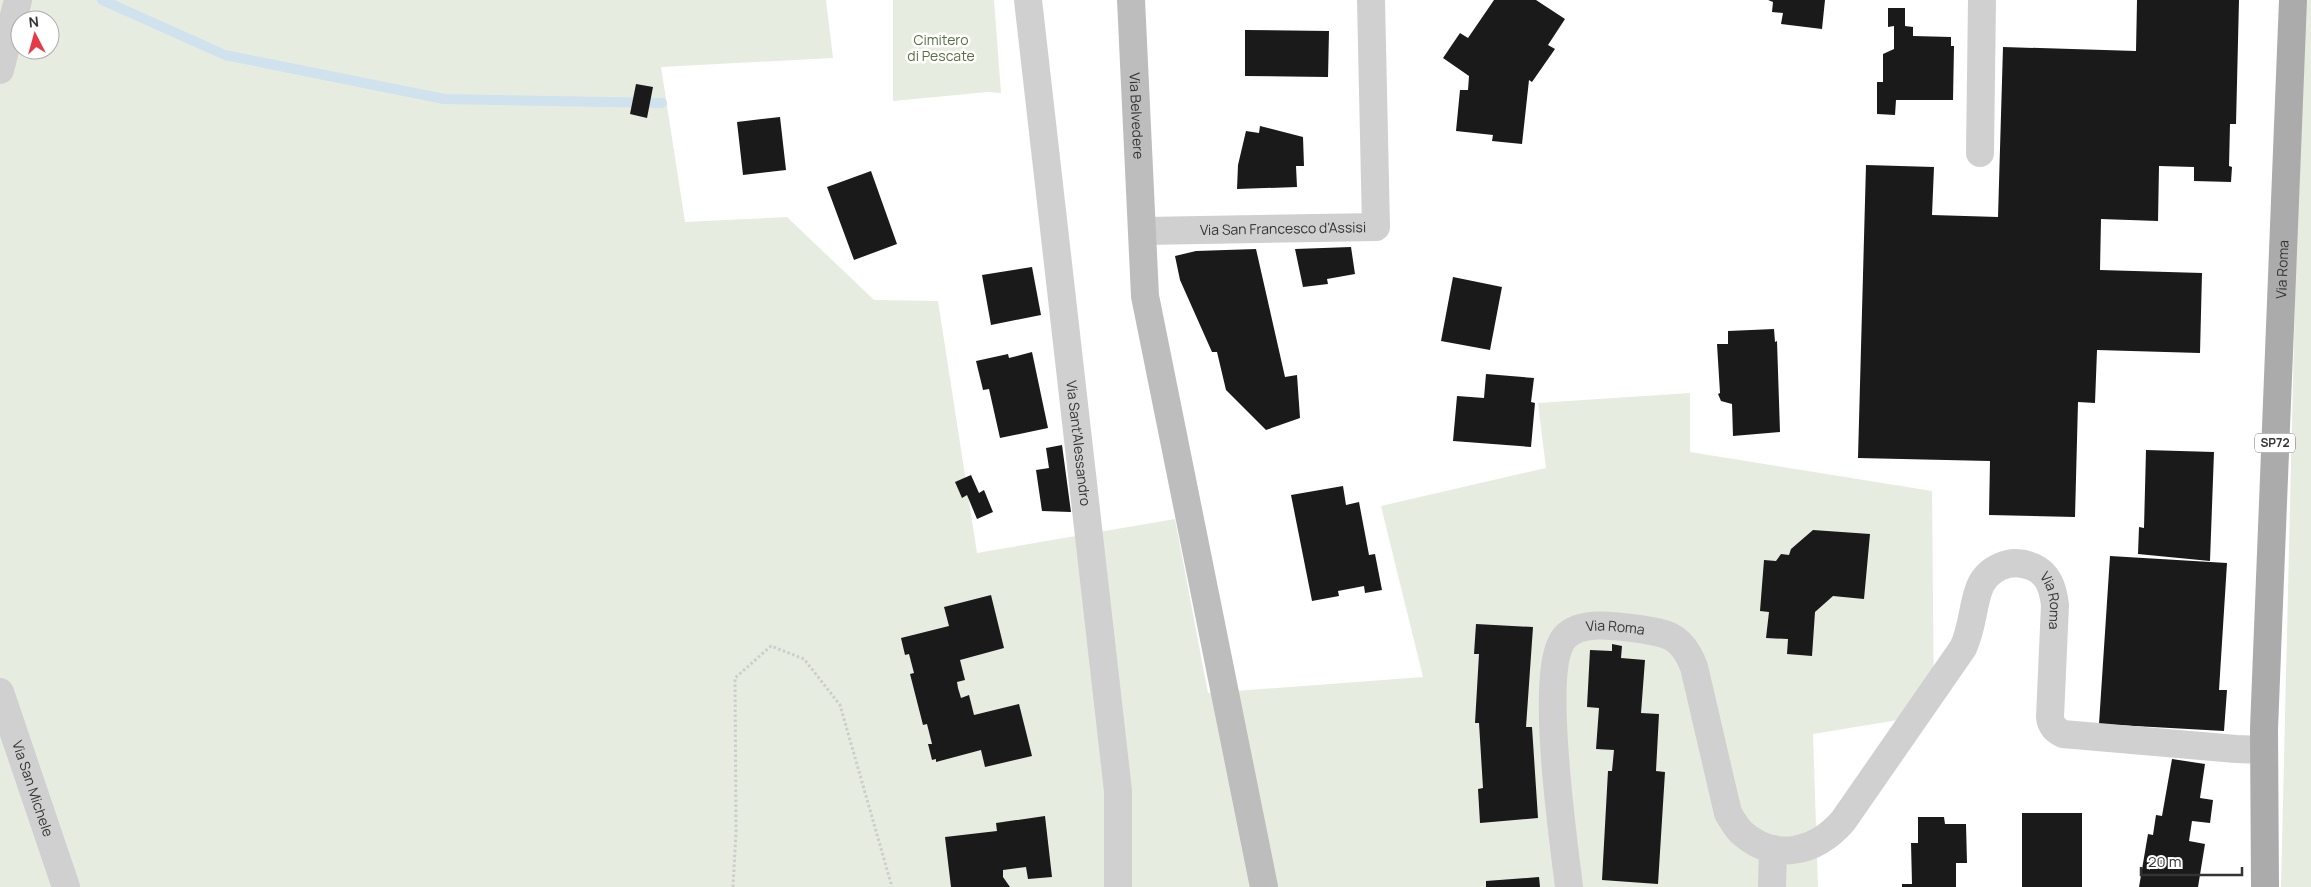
<svg xmlns="http://www.w3.org/2000/svg" width="2311" height="887" font-family="Manrope,sans-serif">
  <style>
    .green { fill: #e6ecdf; fill-rule: evenodd }
    .lines { fill: none; stroke-linecap: round; stroke-linejoin: round }
    .stream { stroke: #cfe2ee; stroke-width: 10 }
    .building { fill: #1a1a1a }
    .path { stroke: #cdcdcd; stroke-width: 3; stroke-dasharray: 2.5 2.5; stroke-linecap: butt }
    .street { stroke: #d0d0d0; stroke-width: 28 }
    .secondary { stroke: #bdbdbd; stroke-width: 28 }
    .primary { stroke: #ababab; stroke-width: 28 }
    .labels { text-anchor: middle; stroke-width: 5; stroke-linejoin: round; paint-order: stroke }
    .shield { fill: #fff; stroke: #707070; stroke-width: 1 }
    .shield-label { font-size: 12px; font-weight: bold; fill: #333 }
    .park-label { font-size: 14px; fill: #56703f; stroke: #fff }
    .street-label { font-size: 14px; fill: #333; stroke: #fff }
  </style>
  <rect width="100%" height="100%" fill="#fff"/>
  <path class="green" d="M0,0h826l7,58 -172,9 24,155 102,-5 87,83 64,1 39,252 198,-34 33,174 215,-16 -42,-171 165,-38 -8,-65 152,-10v59l242,39 2,223 -121,20 5,153h-1818zM20,20h30v30h-30z
    M893,0h101l7,93 -13,-1 -95,9z
    M2302,0h9v887h-30z"/>
  <g class="lines">
    <path class="stream" d="M102,0l123,55 219,44 218,4"/>
  </g>
  <path class="building" d="M1494,0h42l29,19 -17,26 7,4 -23,33 -3,-2 -7,64 -30,-3 1,-6 -37,-4 4,-41h8l1,-14 -26,-18 17,-25 8,5z
    M1768,0h57l-3,29 -41,-5 2,-11 -11,-1 1,-10z
    M2137,0h102l-3,124h-6l-1,42 3,1 -1,15 -37,-1v-14l-35,-1 -1,55 -57,-2 -1,51 102,3 -2,80 -103,-3 -2,53 -17,-1 -3,115 -86,-2 1,-54 -132,-3 8,-293 68,2 -2,48 66,2 5,-170 133,4z
    M1888,8h17v18l8,1v9l38,1v9h3l-1,54h-57l-1,15 -18,-1v-32h6v-28l11,-5v-23l-6,1z
    M1245,30l84,1 -1,46 -83,-1z
    M636,84l17,3 -6,31 -17,-4z
    M780,117l6,53 -43,5 -6,-53z
    M1260,126l43,11 1,29h-8l1,21 -60,2 1,-24 8,-34 13,2z
    M871,171l26,73 -43,16 -27,-73z
    M1351,247l4,27 -28,5 1,5 -25,3 -8,-38z
    M1256,249l29,128 12,-2 3,43 -34,12 -40,-40 -9,-38h-5l-32,-72 -5,-24 21,-5z
    M1032,267l9,48 -50,10 -9,-50z
    M1453,277l49,10 -12,63 -49,-9z
    M1774,329l1,13 2,-1 3,91 -47,4 -1,-32 -11,-3 -3,-7 2,-1 -3,-49h11v-13z
    M1032,352l16,76 -48,10 -11,-49 -6,1 -7,-29 32,-7 1,4z
    M1486,374l48,4 -3,24 4,1 -4,44 -78,-6 4,-45 27,2z
    M1062,445l9,67 -29,-1 -6,-41 13,-2 -3,-20z
    M2146,450l68,2 -4,109 -72,-7 1,-27 5,1z
    M971,475l8,18 5,-3 9,22 -16,7 -10,-24 -5,3 -7,-16z
    M1343,486l3,19 13,-3 10,53 6,-1 7,36 -17,3 -1,-7 -26,5 1,5 -27,5 -21,-106z
    M1813,530l57,4 -6,65 -31,-3 -18,16 -3,44 -25,-2 1,-15 -22,-1 3,-26 -9,-1 4,-51 12,1 5,-7 8,1 2,-6z
    M2110,556l117,7 -8,127h8l-3,41 -125,-7z
    M991,595l13,53 -44,12 5,20 -8,2 1,6 3,10 8,-3 5,20 45,-11 13,52 -47,11 -4,-17 -45,12v-3l-4,1 -4,-16h4l-5,-20 -4,1 -13,-51 4,-1 -5,-19 -4,1 -4,-17 48,-12 -5,-19z
    M1476,624l57,3 -7,100h6l6,91 -58,5 -2,-34 5,-1 -4,-65h-4l4,-69h-5z
    M1612,644l10,2 -1,12 24,2 -4,53 18,1 -3,57 9,1 -7,112 -56,-4 6,-109h4l2,-21 -18,-1 3,-41 -12,-1 3,-57 22,1z
    M2172,759l33,5 -5,34 13,2 -3,23 -18,-2 -3,20 16,3 -7,43h-59l9,-53 5,1 3,-20 6,1z
    M2022,813h60v74h-60z
    M1045,816l7,61 -24,2 -2,-12 -23,3v7l7,10h-59l-6,-50 52,-6 -1,-8z
    M1918,817h26l1,7h21l1,39h-11v24h-54v-3h10l-1,-41h7z
    M1539,877l1,10h-54v-6z"/>
  <g class="lines">
    <path class="path" d="M733,887l3,-55 -1,-154 36,-32 33,13 36,46 52,182"/>
    <g class="street">
      <path id="s1" d="M1028,0l90,791v96"/>
      <path d="M0,70l18,-70"/>
      <path d="M1980,153l2,-153"/>
      <path id="s2" d="M1144,231l232,-4 -5,-227"/>
      <path id="s3" d="M0,692l66,195"/>
      <path id="s4" d="M1569,887c-5,-44 -32,-223 -3,-251 16,-15 46,-10 66,-8 33,5 49,5 62,39l34,146c4,7 8,14 13,19 34,31 75,20 102,-11l120,-173c9,-19 9,-37 15,-56 7,-24 33,-35 55,-25 16,7 20,22 22,38l-5,112c1,9 5,13 13,17l173,15 27,1"/>
      <path d="M1772,887l1,-38"/>
    </g>
    <path class="secondary" id="s5" d="M1131,0l14,296 119,591"/>
    <path class="primary" id="s6" d="M2265,887l-1,-158 29,-729"/>
  </g>
  <g class="labels">
    <rect class="shield" x="2255" y="433.5" width="40" height="19" rx="4"/>
    <g class="shield-label">
      <text x="2275" y="447">SP72</text>
    </g>
    <g class="park-label">
      <text x="941" y="45">Cimitero<tspan x="941" dy="16">di Pescate</tspan></text>
    </g>
    <g class="street-label">
      <text dy="5" stroke="none"><textPath href="#s5" startOffset="116">Via Belvedere</textPath></text>
      <text dy="5" stroke="none"><textPath href="#s2" startOffset="139">Via San Francesco d'Assisi</textPath></text>
      <text dy="5" stroke="none"><textPath href="#s6" startOffset="618">Via Roma</textPath></text>
      <text dy="5" stroke="none"><textPath href="#s1" startOffset="446">Via Sant'Alessandro</textPath></text>
      <text dy="5" stroke="none"><textPath href="#s4" startOffset="1069">Via Roma</textPath></text>
      <text dy="5" stroke="none"><textPath href="#s4" startOffset="306">Via Roma</textPath></text>
      <text dy="5" stroke="none"><textPath href="#s3" startOffset="102">Via San Michele</textPath></text>
    </g>
  </g>
  <g transform="translate(35 35) rotate(354)"><circle r="24" fill="#ffffff" stroke="#adadad"/>
  <path d="M0-4L9 19L0 12L-9 19Z" fill="#e63946"/>
  <text y="-8" font-size="14" font-weight="bold" text-anchor="middle" fill="#333333">N</text>
  </g>
  <path d="M2141 867v8h101v-8" fill="none" stroke="#333333" stroke-width="2.5"/>
  <text x="2148" y="867" font-size="15" fill="#333333" stroke="#ffffff" stroke-width="4" paint-order="stroke">20 m</text>
</svg>
